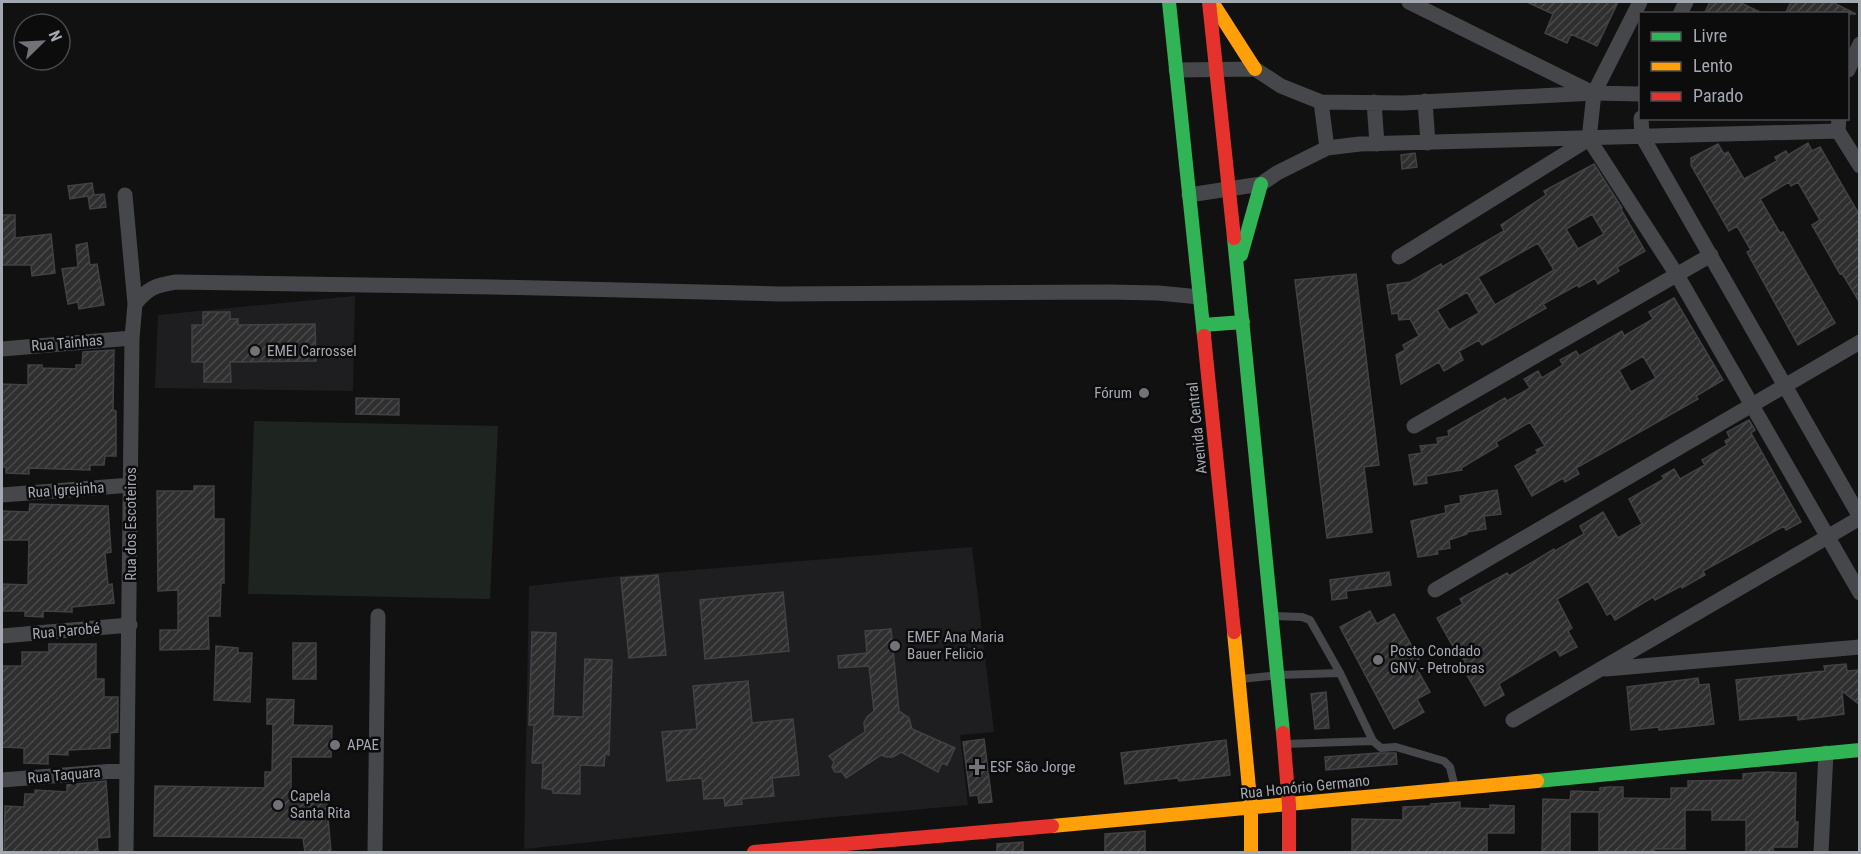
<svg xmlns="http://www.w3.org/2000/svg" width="1861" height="854" font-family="'Roboto Condensed',sans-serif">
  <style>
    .built { fill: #1e1e20 }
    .pitch { fill: #1e241f }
    .building { fill: url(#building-hatch); stroke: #414245; stroke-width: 1.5; fill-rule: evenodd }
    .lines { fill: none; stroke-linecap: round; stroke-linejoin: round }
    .lane { stroke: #46474b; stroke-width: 8 }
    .street { stroke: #46474b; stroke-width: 15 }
    .fast { stroke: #30b455; stroke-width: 14 }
    .slow { stroke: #ff9f0a; stroke-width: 14 }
    .jam { stroke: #e5322d; stroke-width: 14 }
    .poi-dot { fill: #717379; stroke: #0c0c0d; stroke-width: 2 }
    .labels { text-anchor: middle; stroke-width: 5; stroke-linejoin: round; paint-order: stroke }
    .street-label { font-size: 15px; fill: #a4a8b1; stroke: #0c0c0d }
    .poi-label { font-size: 15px; fill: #a4a8b1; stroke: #0c0c0d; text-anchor: start }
  </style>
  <defs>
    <pattern id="building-hatch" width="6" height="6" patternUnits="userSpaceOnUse" patternTransform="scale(1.5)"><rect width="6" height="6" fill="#2f2f30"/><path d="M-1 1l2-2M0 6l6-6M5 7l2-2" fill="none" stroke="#4a4a4c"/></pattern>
  </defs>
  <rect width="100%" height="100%" fill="#111112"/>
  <path class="built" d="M355,296l-2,95 -198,-3 3,-73z
    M972,547l22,185 -34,3 8,70 -146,13 -298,31 5,-263 91,-10z"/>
  <path class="pitch" d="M254,421l244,5 -8,173 -242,-5z"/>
  <path class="building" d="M1527,2h91l-21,44 -26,-12 -4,9 -22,-10 8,-19z
    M1710,2h29l25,12h-60z
    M1791,2h41l24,12h-71z
    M1808,143l4,8 8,-4 40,69v87l-18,-30 -2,1 -28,-49 8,-5 -22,-38 -7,4 -2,-4 -29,17 20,34 3,-1 52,91 -37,22 -51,-93 4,-2 -14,-24 -8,5 -38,-66v-7l27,-14 6,10 4,-2 16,27 33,-18 -2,-4 11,-6 2,4z
    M1415,153l2,14 -15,2 -1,-14z
    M1594,164l28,44 -1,1 24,42 -28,16 2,4 -21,13 -3,-6 -16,9 -2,-2 -34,19 3,4 -64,37 -3,-5 -20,11 4,9 -19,11 -5,-9 -38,22 -5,-29 9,-5 -2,-5 16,-9 -9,-17 -11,1 -1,-7 -6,1 -5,-29 23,-3 31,-18 1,3 62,-36 -3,-6 45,-30 -2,-4zM1592,214l12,20 -26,15 -12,-20zM1538,243l16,27 -59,35 -17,-28zM1467,292l12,21 -30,17 -12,-20z
    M92,183l2,12 10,-1 2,13 -16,2 -2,-13 -18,3 -2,-13z
    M2,215h13v23l36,-4 4,39 -23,3 -1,-11h-29z
    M87,243l3,22 7,-1 7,41 -25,4 -1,-7 -10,2 -6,-35 16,-2 -2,-22z
    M1356,274l23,191 -15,2 8,65 -45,6 -32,-258z
    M1674,298l49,82 -27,16 2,3 -122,69 3,6 -14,8 -2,-4 -31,18 -17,-30 23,-13 -2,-3 9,-4 -15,-24 -34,20 2,4 -37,22 1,2 -36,6 1,7 -13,2 -5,-30 13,-2 -2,-7 18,-2 -1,-6 12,-2 -1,-5 57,-33 2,3 23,-13 -6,-9 14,-8 4,7 21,-13 -3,-5 16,-9 3,5 43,-25 2,5 29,-17 -4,-7zM1643,356l13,22 -25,14 -12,-22z
    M203,312h27v7h8v6l77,-1 1,37 -86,1 1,20h-27v-20h-12v-37h11z
    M114,350l-1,60 3,1v45h-11l-1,9h-14v5l-61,-2v6l-23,-1v-6h-4v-83l26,1v-20h14v3l34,1v-4h6l1,-13z
    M356,398l43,1v16l-43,-1z
    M1749,420l6,10 -4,3 50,89 -15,8 -2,-4 -81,45 2,4 -23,13 -1,-2 -26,14 -2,-3 -38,23 -4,-7 -4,2 -19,-34 -31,18 15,29 -4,3 9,16 -17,9 -4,-7 -53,32 -4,3 5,11 -19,11 -18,-31 5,-2 -15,-24 -2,1 -18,-32 26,-14 -3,-5 47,-26 2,3 45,-27 1,2 29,-17 -4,-8 23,-14 15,26 24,-14 -13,-25 35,-20 -2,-3 12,-7 6,10 25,-14 -3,-5 25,-15 -2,-4 5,-3 -3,-6z
    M194,486h20v33h10v64h-3l-1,33h-12l1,33 -49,1v-20h18v-40l-20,1 -1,-100h37z
    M1497,490l4,24 -17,2 2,13 -19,3v2l-18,6 1,8 -13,2 1,4 -20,3 -7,-36 35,-8 -1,-7 16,-3 -1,-7z
    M30,504l78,2 3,46 -6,1 3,32 4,-1 2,19 -42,4v5l-29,-1v6l-18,-1v-5h-23v-22h2v-5l24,1 1,-45h-27v-29l27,1z
    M1389,572l2,13 -45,6 1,7 -15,2 -2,-20z
    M658,575l8,80 -37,3 -8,-80z
    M783,592l6,59 -84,8 -5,-59z
    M1370,611l7,13 17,-10 25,45 -6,3 17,30 -13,7 7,13 -30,17 -54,-102z
    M891,629l8,82 10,7 3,11 43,19 -8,17 -5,-2 -4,9 -37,-20 -8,5h-6l-6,-2 -35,23 -4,-6h-7l-3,-5 2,-5 -5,-6 36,-24 -1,-9 3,-6 7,-6 -5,-45 -30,2 -1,-12 29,-3 -2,-22z
    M532,632l24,1 -3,83 30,1 2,-58 27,1 -3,95 -4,-1 -1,12 -24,-1v29l-27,-1v-3l-11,-2 1,-25h-11l2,-38h-5z
    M293,643h23v36h-23z
    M49,644h47v35h8v18h14v35l-8,1v15l-42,2v5l-20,-1v10l-24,-1v-15l-22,-1v-81h20v-14h27z
    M216,646l22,2v5h14l-2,49 -36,-2z
    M1846,664l1,7 13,-1v35l-18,-14 2,23 -46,6v-5l-58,5 -4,-40 89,-9 -1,-5z
    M1698,678l1,7 10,-1 5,40 -55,6v-3l-28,3 -4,-43z
    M748,681l4,42 41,-4 6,56 -27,3 2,18 -33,3 1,5 -17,2 -1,-8 -20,1 -2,-21 -35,3 -5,-49 35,-3 -4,-43z
    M1326,692l3,36 -14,1 -4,-35z
    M267,699l27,1 -1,25 39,1 -1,31h-40v41l35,-3 5,57h-26l-2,-14 -149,-2 1,-50 110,2v-16h7l1,-48h-6z
    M984,739l8,63 -13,1 -1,-8 -8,1 -7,-54z
    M1226,740l4,35 -51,6 -1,-3 -53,6 -4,-31z
    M1378,753h18l1,11 -71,6 -1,-13z
    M1767,772l29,1 -1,49h3l-1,25h-24v5h-27v-32h-34v-10h-27v39h-31v3h-55v-40h-29v40h-28l1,-53 27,1 1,-9 29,1v-4l9,-1h14v11l48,1v-11h17v-7l55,-1v-6z
    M106,781l4,56 -13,1 1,14h-94l1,-46 19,1 1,-13h10v-4l32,2v-7z
    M1460,802v6l30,1v-4l24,1v27h-27v19h-135v-33l51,1v-13l27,-1 1,-2z
    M1145,831v21h-40v-18z
    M1023,842v10h-26v-8z"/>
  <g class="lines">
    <path class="lane" d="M1274,616l28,1 8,3 30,53 33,68 8,7 15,-1 48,14 6,6 5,21
      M1241,679l38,-4 61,-2
      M1285,744l88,-3"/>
    <path class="street" d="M1409,2l182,90
      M1640,2l-46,91 -5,46 88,136 183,318
      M1680,14l6,-12
      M1176,70l79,-1 26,17 40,16 82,1 191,-10 46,1
      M1848,70l12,-26
      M1425,101l3,42
      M1321,102l6,46
      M1374,102l3,42
      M1641,118l1,18 218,381
      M1839,118l-1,13 22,35
      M125,195l10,109 -3,34 -6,514
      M1189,195l72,-11 16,-11 50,-25 33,-4 478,-13
      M1399,257l190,-118
      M135,304c13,-16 21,-19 41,-22l318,5 286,7 328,-2 50,1 42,4
      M2,349l130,-11
      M1414,426l297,-171
      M2,495l129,-10
      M1435,590l425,-248
      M2,636l128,-11
      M1606,669l254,-22
      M1513,720l347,-202
      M2,780l125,-10
      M375,852l3,-236
      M1821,852l5,-99"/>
    <path class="fast" d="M1169,2l35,334
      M1234,238l49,495
      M1241,255l20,-71
      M1203,325l40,-3
      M1537,781l323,-31"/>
    <path class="slow" d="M1212,2l43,67
      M1234,632l17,177v43
      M1052,826l485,-45"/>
    <path class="jam" d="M1209,2l25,236
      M1204,336l30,296
      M1283,733l6,72v47
      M754,852l298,-26"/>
  </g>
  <g class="poi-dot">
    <circle cx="255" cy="351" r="6"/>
    <circle cx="1144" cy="393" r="6"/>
    <circle cx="895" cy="646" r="6"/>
    <circle cx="1378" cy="660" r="6"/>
    <circle cx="335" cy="745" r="6"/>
    <path d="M974 758h6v6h6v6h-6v6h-6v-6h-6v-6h6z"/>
    <circle cx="278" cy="805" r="6"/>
  </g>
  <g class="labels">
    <g class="street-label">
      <text transform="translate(67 343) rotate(-5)" y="5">Rua Tainhas</text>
      <text transform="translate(1197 428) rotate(-96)" y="5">Avenida Central</text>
      <text transform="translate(66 490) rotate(-4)" y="5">Rua Igrejinha</text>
      <text transform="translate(131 524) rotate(-90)" y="5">Rua dos Escoteiros</text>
      <text transform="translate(66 631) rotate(-5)" y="5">Rua Parobé</text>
      <text transform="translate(64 775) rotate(-5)" y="5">Rua Taquara</text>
      <text transform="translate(1305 787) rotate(-6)" y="5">Rua Honório Germano</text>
    </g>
    <g class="poi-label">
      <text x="267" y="356">EMEI Carrossel</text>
      <text x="1132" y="398" text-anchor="end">Fórum</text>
      <text x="907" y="642">EMEF Ana Maria<tspan x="907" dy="17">Bauer Felicio</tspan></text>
      <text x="1390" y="656">Posto Condado<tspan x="1390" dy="17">GNV - Petrobras</tspan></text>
      <text x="347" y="750">APAE</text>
      <text x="990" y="772">ESF São Jorge</text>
      <text x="290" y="801">Capela<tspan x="290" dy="17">Santa Rita</tspan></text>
    </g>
  </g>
  <rect width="1861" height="854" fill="none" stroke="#a4a8b1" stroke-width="6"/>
  <rect x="1639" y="12" width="210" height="108" fill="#0c0c0d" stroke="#494a4f" stroke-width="1.5"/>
  <rect x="1651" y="32" width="30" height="9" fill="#30b455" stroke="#494a4f" stroke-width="1.5"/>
  <text x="1693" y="42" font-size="18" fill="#a4a8b1">Livre</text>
  <rect x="1651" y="62" width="30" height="9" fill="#ff9f0a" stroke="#494a4f" stroke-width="1.5"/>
  <text x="1693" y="72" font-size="18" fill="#a4a8b1">Lento</text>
  <rect x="1651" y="92" width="30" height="9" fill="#e5322d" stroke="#494a4f" stroke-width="1.5"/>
  <text x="1693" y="102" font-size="18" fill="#a4a8b1">Parado</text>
  <g transform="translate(42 42) rotate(66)"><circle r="28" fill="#0c0c0d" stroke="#494a4f" stroke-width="1.5"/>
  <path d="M0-4.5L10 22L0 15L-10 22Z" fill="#717379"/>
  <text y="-9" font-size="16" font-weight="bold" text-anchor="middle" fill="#a4a8b1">N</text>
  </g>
</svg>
